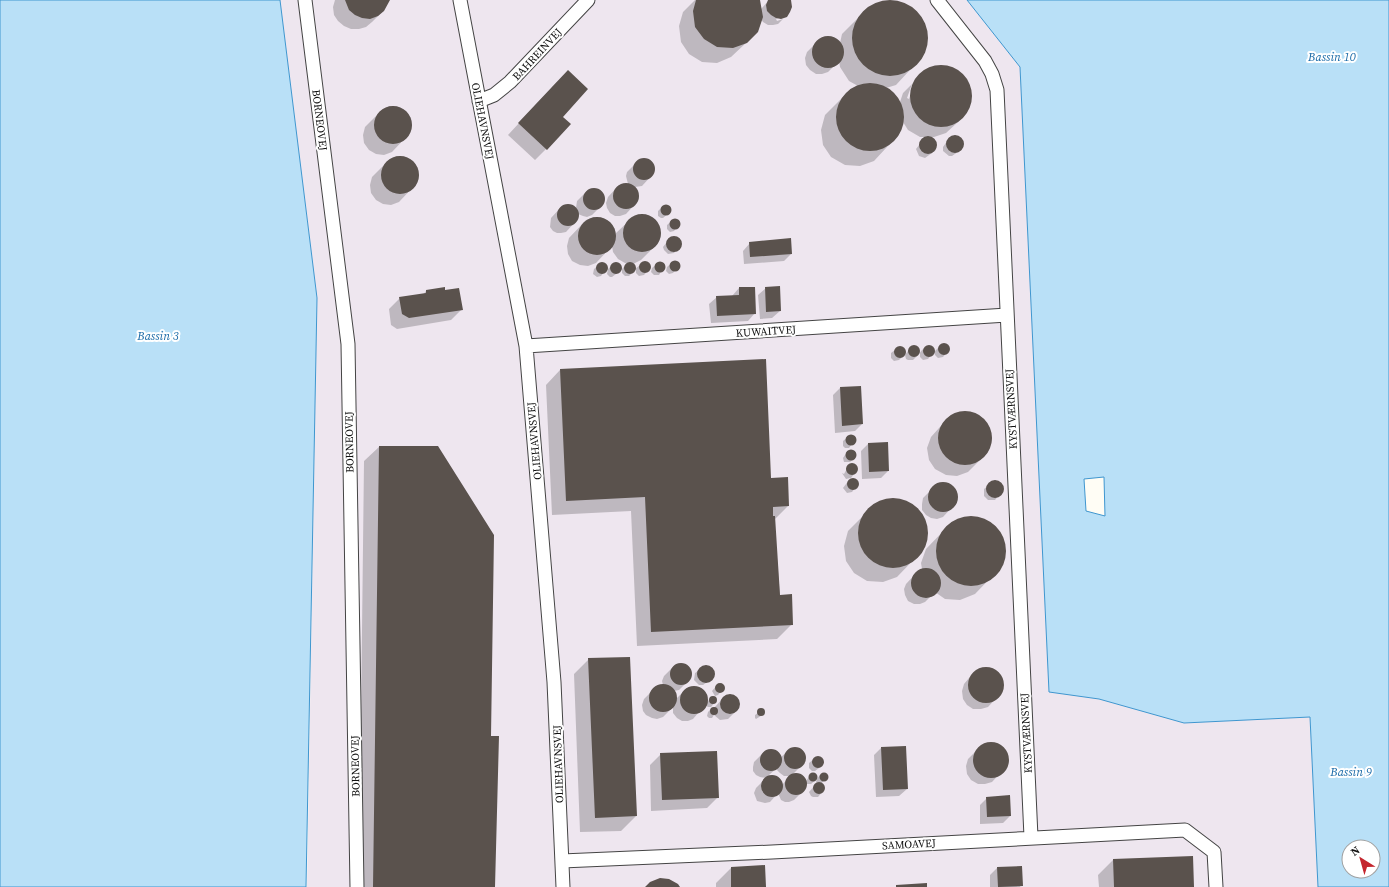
<svg xmlns="http://www.w3.org/2000/svg" width="1389" height="887" font-family="'Source Serif 4',serif">
  <style>
    .industrial { fill: #eee6ef }
    .water { fill: #b9e0f7; stroke: #3f96cf; fill-rule: evenodd }
    .shadow { fill: #0003; fill-rule: evenodd }
    .building { fill: #5a524d }
    .lines { fill: none; stroke-linecap: round; stroke-linejoin: round }
    .minor-casing { stroke: #444; stroke-width: 15 }
    .minor { stroke: #fff; stroke-width: 13 }
    .labels { text-anchor: middle; stroke-width: 4; stroke-linejoin: round; paint-order: stroke }
    .street-label { font-size: 11px; fill: #111; stroke: #fff }
    .water-label { font-size: 12px; font-style: italic; fill: #1768a6; stroke: #fff }
  </style>
  <rect width="100%" height="100%" fill="#fffdf5"/>
  <path class="industrial" d="M280,0h687l53,67 29,624 50,8 85,24 126,-6 8,170h-1011l10,-589z"/>
  <path class="water" d="M0,0h280l37,298 -11,589h-306z
    M967,0h422v887h-71l-8,-170 -126,6 -85,-24 -50,-7 -29,-625zM1104,477l1,39 -19,-5 -2,-32zM1349,847h24v24h-24z"/>
  <path class="shadow" d="M335,0h53l-5,11 -11,11 -6,5 -7,2h-8l-7,-3 -6,-5 -4,-6 -1,-8z
    M695,0h63l3,9 8,-9h20l-5,16 -8,3 1,2 6,-2 -5,5 -5,1h-5l-5,-3 -2,-3 -14,23 -16,15 -14,6 -15,-1 -13,-8 -8,-12 -2,-16 4,-14z
    M884,1l17,1 15,9 9,14 2,16 -5,16 -26,28 -10,3 7,4 7,10 3,-9 9,-9 -5,14 2,1 6,-18 9,-10 13,-5 13,1 12,7 7,12 2,13 -4,13 -9,10 -12,11 -15,5 3,1 2,3v8l-11,8 -6,-2 -3,-7 9,-12h-5l-12,-7 -5,-8 -4,12 -25,27 -14,5 -15,-1 -14,-8 -8,-12 -2,-15 4,-15 26,-26 7,-3 -9,-5 -9,-14 -1,-6 -11,11 -6,2h-6l-6,-4 -4,-5 -1,-7 2,-6 13,-13 6,-2 6,1 8,5 2,-9 27,-27z
    M557,82l5,35 -16,32 -11,11 -27,-25z
    M390,106l9,1 7,4 5,7 1,8 -3,8 -17,18 -8,3 -8,-1 -7,-4 -5,-7 -1,-8 2,-8 18,-18z
    M958,136l5,5 -1,8 -10,7h-3l-6,-5v-4l7,-10z
    M398,156l8,1 7,4 5,7 1,8 -3,8 -17,18 -8,3 -8,-1 -7,-4 -5,-7 -1,-8 2,-8 18,-18z
    M642,159h5l4,3 3,4v4l-1,4 -11,12 -7,1 3,4 1,6 -2,5 -11,12 -6,2h-5l-5,-3 -3,-5 -1,-5 2,-6 11,-12 9,-1 -2,-8 1,-4 11,-11z
    M592,188l9,3 3,9 -1,4 -11,11 -5,2 -4,-1 -5,-2 -1,6 -11,12 -5,1h-4l-4,-2 -3,-4 1,-9 11,-12 4,-1h5l5,3 1,-7 11,-11z
    M663,206h4l3,2v4l-7,6h-2l-3,-2v-5z
    M639,215h9l7,5 4,6 2,9 -3,8 -17,17 -8,4 2,2v3l9,-7 4,1 2,5 -6,7 -5,1 -3,-3v-4l-7,7h-4l-3,-3v-4l4,-4 5,-2h-6l-7,-4 -5,-7 -1,-6 -16,17 -8,3 -8,-1 -8,-4 -4,-7 -1,-8 2,-8 17,-18 8,-3 9,1 7,4 5,7v5l17,-16z
    M674,219l4,1 2,4 -6,7 -4,1 -3,-3v-4z
    M676,237l3,1 2,6 -7,9 -6,1 -4,-4 -1,-3 7,-9z
    M750,243l41,11 -7,7 -40,3 -1,-13z
    M674,261l4,1 1,4 -6,7 -4,1 -3,-3 1,-4z
    M659,262l4,1 1,4 -5,8h-5l-3,-3 1,-4z
    M601,263l4,1 2,4 -6,8 -4,1 -4,-3 1,-5z
    M615,263l5,3v5l-8,6h-2l-3,-3 1,-5z
    M739,288l16,25 -7,8 -37,2 -2,-19 8,-7 15,-1z
    M766,288l14,23 -8,7 -12,1 -2,-24z
    M426,291h19l17,18 -11,11 -54,9 -6,-4 -2,-16 11,-11 23,-3z
    M945,344l2,1 2,5 -6,7 -5,1 -3,-3 -1,-3 7,-7z
    M931,346l3,5 -6,8 -5,1 -3,-3v-5l-3,4 -4,4h-5l-2,-1 -1,-4 6,-8h5l3,3v4l3,-4 4,-3z
    M899,347l6,3 -1,5 -5,5 -5,1 -3,-3v-5z
    M560,370l210,109 18,27 -14,14 6,76 12,28 -15,15 -140,7 -6,-135 -79,4 -6,-130z
    M840,388l22,36 -7,7 -20,2 -2,-38z
    M961,412l12,1 11,6 6,10 2,11 -4,12 -20,20 -11,4 -11,-1 -11,-6 -6,-9 -2,-12 4,-11 8,-9 11,-12z
    M850,435l2,1 3,4 -6,8h-4l-2,-2v-5z
    M887,443l1,28 -7,7 -19,1 -1,-28 7,-7z
    M379,447l111,290 5,150h-136l5,-426z
    M853,450l3,5 -2,4 -4,3h-6l-1,-4 2,-3 4,-4z
    M854,464l3,6 -6,8 -5,1 -4,-6 2,1 5,-9z
    M854,479l4,5 -6,8 -5,1 -4,-5 6,-8z
    M994,481l3,1 5,4 1,4 -8,10h-7l-4,-4v-7z
    M941,484h6l6,3 3,5 1,6 -2,6 -12,13 -6,2 -6,-1 -5,-3 -4,-5v-6l1,-6 12,-12z
    M888,499l15,1 14,8 8,13 2,15 -4,14 -26,27 -14,5 -16,-1 -13,-8 -8,-12 -2,-15 4,-15 26,-26z
    M966,517l15,1 13,7 9,13 2,15 -5,15 -25,26 -15,6 -15,-1 -10,-7 -10,10 -5,2h-6l-6,-3 -3,-6 -1,-6 2,-5 12,-13 4,-2 -1,-6 5,-14 26,-27z
    M589,659l47,157 -15,15 -41,1 -6,-158z
    M679,663l5,1 4,2 3,4v4l-1,5 -11,11 -5,1 2,8 10,-10 6,-2 5,1 5,3 4,5 1,6 4,-4h4l1,3 -5,6h-3l-3,-2 -12,14 -5,2h-6l-5,-3 -4,-5v-6l-10,10 -6,2 -5,-1 -6,-3 -3,-4 -1,-6 2,-6 12,-12 7,-2 -1,-4 2,-5 11,-11z
    M705,666h3l5,5v7l-10,7h-4l-5,-5 1,-7z
    M984,668l7,1 7,3 4,7 1,7 -2,7 -13,14 -7,2h-8l-6,-4 -4,-6 -1,-8 2,-7 5,-6 8,-7z
    M717,685h6l1,3 -6,7 -3,1 -3,-5z
    M733,695l6,6 -1,8 -10,10 -8,1 -6,-5 -2,3h-3l-2,-2 1,-4 4,-4h2l11,-12z
    M762,710l2,1v3l-8,5 -1,-1v-3z
    M988,743l8,1 6,3 5,7 1,7 -3,7 -13,14 -7,2h-7l-7,-4 -4,-6 -1,-8 2,-7 13,-13z
    M793,748l8,3 3,4 1,4 -5,8 -7,7 6,1 4,2 3,4 5,-7 4,1 2,4 3,-4 5,-2 2,4 -6,7 3,3 -1,4 -5,6h-5l-2,-1 -2,-4 7,-8h2l-2,-2 1,-3 -6,5h-5l-1,5 -11,11 -5,2h-4l-4,-2 -3,-7 -8,9 -5,1 -8,-2 -3,-8 2,-5 10,-10 -6,-1 -4,-2 -3,-4v-4l1,-5 11,-11 4,-2 5,1 4,2 2,6 9,-8zM778,767l-1,3 3,3 4,3h6l-8,9 -3,-7 -4,-2 -6,-1z
    M881,748l26,41 -8,7 -23,1 -2,-42z
    M661,754l57,43 -11,11 -56,3 -1,-46z
    M819,757l4,3v5l-8,6h-3l-3,-3v-5l6,-5z
    M987,798l23,18 -7,7 -23,1v-19z
    M1113,860l80,27h-94l-1,-12z
    M731,868l34,19h-49v-4z
    M997,868l24,17 -1,2h-30v-12z"/>
  <path class="building" d="M345,0h45l-6,11 -6,5 -8,3 -8,-1 -7,-3 -6,-5z
    M696,0h64l3,17 -5,15 -11,11 -14,5 -16,-1 -13,-8 -9,-12 -2,-16z
    M768,0h23l1,7 -2,5 -3,5 -6,2 -5,-1 -5,-3 -4,-4 -1,-6z
    M852 38a38 38 0 1 1 76 0a38 38 0 1 1-76 0Z
    M812 52a16 16 0 1 1 32 0a16 16 0 1 1-32 0Z
    M910 96a31 31 0 1 1 62 0a31 31 0 1 1-62 0Z
    M568,70l20,19 -25,28 8,7 -24,26 -29,-27z
    M836 117a34 34 0 1 1 68 0a34 34 0 1 1-68 0Z
    M374 125a19 19 0 1 1 38 0a19 19 0 1 1-38 0Z
    M946 144a9 9 0 1 1 18 0a9 9 0 1 1-18 0Z
    M919 145a9 9 0 1 1 18 0a9 9 0 1 1-18 0Z
    M381 175a19 19 0 1 1 38 0a19 19 0 1 1-38 0Z
    M633 169a11 11 0 1 1 22 0a11 11 0 1 1-22 0Z
    M613 196a13 13 0 1 1 26 0a13 13 0 1 1-26 0Z
    M583 199a11 11 0 1 1 22 0a11 11 0 1 1-22 0Z
    M557 215a11 11 0 1 1 22 0a11 11 0 1 1-22 0Z
    M660.5 210a5.5 5.5 0 1 1 11 0a5.5 5.5 0 1 1-11 0Z
    M623 233a19 19 0 1 1 38 0a19 19 0 1 1-38 0Z
    M578 236a19 19 0 1 1 38 0a19 19 0 1 1-38 0Z
    M669.5 224a5.5 5.5 0 1 1 11 0a5.5 5.5 0 1 1-11 0Z
    M666 244a8 8 0 1 1 16 0a8 8 0 1 1-16 0Z
    M791,238l1,16 -42,3 -1,-15z
    M669.5 266a5.5 5.5 0 1 1 11 0a5.5 5.5 0 1 1-11 0Z
    M639 267a6 6 0 1 1 12 0a6 6 0 1 1-12 0Z
    M654.5 267a5.5 5.5 0 1 1 11 0a5.5 5.5 0 1 1-11 0Z
    M624 268a6 6 0 1 1 12 0a6 6 0 1 1-12 0Z
    M596 268a6 6 0 1 1 12 0a6 6 0 1 1-12 0Z
    M610 268a6 6 0 1 1 12 0a6 6 0 1 1-12 0Z
    M780,286l1,25 -15,1 -1,-25z
    M445,287v3l14,-2 4,22 -54,8 -7,-4 -3,-17 27,-4v-3z
    M739,287h16l1,27 -39,2 -1,-20 23,-1z
    M938 349a6 6 0 1 1 12 0a6 6 0 1 1-12 0Z
    M923 351a6 6 0 1 1 12 0a6 6 0 1 1-12 0Z
    M908 351a6 6 0 1 1 12 0a6 6 0 1 1-12 0Z
    M894 352a6 6 0 1 1 12 0a6 6 0 1 1-12 0Z
    M766,359l5,119 17,-1 1,29 -16,1v9h2l5,79 12,-1 1,31 -142,7 -6,-135 -79,4 -6,-132z
    M861,386l2,38 -21,2 -2,-39z
    M938 438a27 27 0 1 1 54 0a27 27 0 1 1-54 0Z
    M845.5 440a5.5 5.5 0 1 1 11 0a5.5 5.5 0 1 1-11 0Z
    M888,442l1,29 -20,1 -1,-29z
    M379,446h59l56,89 -3,201h8l-4,151h-122z
    M845.5 455a5.5 5.5 0 1 1 11 0a5.5 5.5 0 1 1-11 0Z
    M846 469a6 6 0 1 1 12 0a6 6 0 1 1-12 0Z
    M847 484a6 6 0 1 1 12 0a6 6 0 1 1-12 0Z
    M986 489a9 9 0 1 1 18 0a9 9 0 1 1-18 0Z
    M928 497a15 15 0 1 1 30 0a15 15 0 1 1-30 0Z
    M858 533a35 35 0 1 1 70 0a35 35 0 1 1-70 0Z
    M936 551a35 35 0 1 1 70 0a35 35 0 1 1-70 0Z
    M911 583a15 15 0 1 1 30 0a15 15 0 1 1-30 0Z
    M630,657l7,159 -42,2 -7,-160z
    M670 674a11 11 0 1 1 22 0a11 11 0 1 1-22 0Z
    M697 674a9 9 0 1 1 18 0a9 9 0 1 1-18 0Z
    M968 685a18 18 0 1 1 36 0a18 18 0 1 1-36 0Z
    M715 688a5 5 0 1 1 10 0a5 5 0 1 1-10 0Z
    M649 698a14 14 0 1 1 28 0a14 14 0 1 1-28 0Z
    M680 700a14 14 0 1 1 28 0a14 14 0 1 1-28 0Z
    M720 704a10 10 0 1 1 20 0a10 10 0 1 1-20 0Z
    M709 700a4 4 0 1 1 8 0a4 4 0 1 1-8 0Z
    M710 711a4 4 0 1 1 8 0a4 4 0 1 1-8 0Z
    M757 712a4 4 0 1 1 8 0a4 4 0 1 1-8 0Z
    M973 760a18 18 0 1 1 36 0a18 18 0 1 1-36 0Z
    M906,746l2,43 -25,1 -2,-43z
    M784 758a11 11 0 1 1 22 0a11 11 0 1 1-22 0Z
    M760 760a11 11 0 1 1 22 0a11 11 0 1 1-22 0Z
    M717,751l2,47 -57,2 -2,-47z
    M812 762a6 6 0 1 1 12 0a6 6 0 1 1-12 0Z
    M808.5 777a4.5 4.5 0 1 1 9 0a4.5 4.5 0 1 1-9 0Z
    M819.5 777a4.5 4.5 0 1 1 9 0a4.5 4.5 0 1 1-9 0Z
    M785 784a11 11 0 1 1 22 0a11 11 0 1 1-22 0Z
    M761 786a11 11 0 1 1 22 0a11 11 0 1 1-22 0Z
    M813 788a6 6 0 1 1 12 0a6 6 0 1 1-12 0Z
    M1010,795l1,21 -24,1 -1,-20z
    M1193,856l1,31h-80l-1,-28z
    M765,865l1,22h-35v-20z
    M1022,866l1,20 -25,1 -1,-20z
    M660,878l9,1 9,5 2,3h-35l5,-5z
    M927,883v4h-31v-2z"/>
  <g class="lines">
    <g class="minor-casing">
      <path id="minor" d="M305,0l43,344 9,543
        M460,0l66,346 28,336 9,205
        M937,0l48,61 7,13 5,16 34,747
        M479,101l15,-6 16,-13 78,-82
        M526,346l481,-31
        M562,861l210,-9 413,-22 29,22 2,35"/>
    </g>
    <use href="#minor" class="minor"/>
  </g>
  <g class="labels">
    <g class="street-label">
      <text transform="translate(537 54) rotate(-47)" y="4">BAHREINVEJ</text>
      <text transform="translate(320 120) rotate(83)" y="4">BORNEOVEJ</text>
      <text transform="translate(483 121) rotate(79)" y="4">OLIEHAVNSVEJ</text>
      <text transform="translate(766 331) rotate(-4)" y="4">KUWAITVEJ</text>
      <text transform="translate(1011 409) rotate(-93)" y="4">KYSTVÆRNSVEJ</text>
      <text transform="translate(534 441) rotate(-95)" y="4">OLIEHAVNSVEJ</text>
      <text transform="translate(349 442) rotate(-91)" y="4">BORNEOVEJ</text>
      <text transform="translate(1026 733) rotate(-93)" y="4">KYSTVÆRNSVEJ</text>
      <text transform="translate(558 764) rotate(-92)" y="4">OLIEHAVNSVEJ</text>
      <text transform="translate(355 766) rotate(-91)" y="4">BORNEOVEJ</text>
      <text transform="translate(909 844) rotate(-3)" y="4">SAMOAVEJ</text>
    </g>
    <g class="water-label">
      <text x="1332" y="61">Bassin 10</text>
      <text x="158" y="340">Bassin 3</text>
      <text x="1351" y="776">Bassin 9</text>
    </g>
  </g>
  <g transform="translate(1361 859) rotate(323)"><circle r="19" fill="#ffffff" stroke="#a0a0a0"/>
  <path d="M0-3L7 15L0 10L-7 15Z" fill="#c4262e"/>
  <text y="-6" font-size="11" font-weight="bold" text-anchor="middle" fill="#111111">N</text>
  </g>
</svg>
